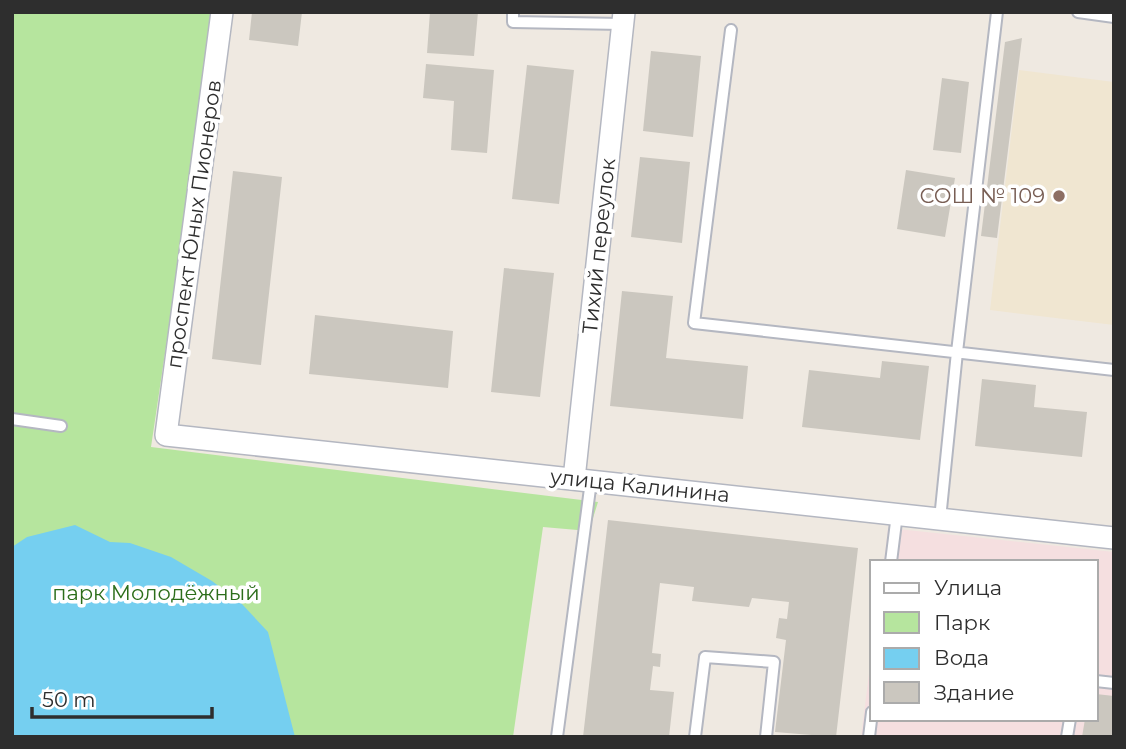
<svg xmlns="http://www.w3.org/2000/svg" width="1126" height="749" font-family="Montserrat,sans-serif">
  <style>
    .education { fill: #f0e6d1 }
    .medical { fill: #f5dfe0 }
    .green { fill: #b6e59e }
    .water { fill: #75cff0 }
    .building { fill: #cbc7bf }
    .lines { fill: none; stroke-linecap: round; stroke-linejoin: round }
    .service-casing { stroke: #b4b7c1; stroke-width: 14 }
    .minor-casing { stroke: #b4b7c1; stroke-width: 24 }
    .service { stroke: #fff; stroke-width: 10 }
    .minor { stroke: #fff; stroke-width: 21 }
    .education-dot { fill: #8d6e63; stroke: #fff; stroke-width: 2.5 }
    .labels { text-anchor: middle; stroke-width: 7; stroke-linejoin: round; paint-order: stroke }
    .education-label { font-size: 21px; fill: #785e54; stroke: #fff; text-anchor: end }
    .street-label { font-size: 21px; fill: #2e2e2e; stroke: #fff }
    .park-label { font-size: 21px; fill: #2c6e1b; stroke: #fff }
  </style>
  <rect width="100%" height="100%" fill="#efe9e1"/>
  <path class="education" d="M1019,70l95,12v243l-124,-15z"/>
  <path class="medical" d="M888,528l226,24v185h-253l11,-87v69h224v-157h-212z"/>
  <path class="green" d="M12,12h204l-65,435 447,55 -9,29 -46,-4 -30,210h-501z"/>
  <path class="water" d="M75,525l35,17 20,1 41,14 41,24 29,22 27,29 27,105h-283v-190l15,-10z"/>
  <path class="building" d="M252,12h50l-4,34 -49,-6z
    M430,12h48l-4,44 -47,-3z
    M1022,38l-25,200 -16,-2 24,-194z
    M651,51l50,5 -8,81 -50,-6z
    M426,64l68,6 -7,83 -36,-3 3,-49 -31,-3z
    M527,65l47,5 -15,134 -47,-5z
    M942,78l27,4 -8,71 -28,-3z
    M640,157l50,5 -8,81 -51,-6z
    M906,170l49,8 -10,59 -48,-8z
    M233,171l49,6 -21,188 -49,-6z
    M504,268l50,5 -14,124 -49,-5z
    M622,291l51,5 -7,62 82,8 -5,53 -133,-13z
    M315,315l138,16 -5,57 -139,-14z
    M882,361l47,5 -9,74 -118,-13 7,-57 71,8z
    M982,379l54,6 -2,22 53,5 -5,45 -107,-11z
    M608,520l250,28 -22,189 -61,-5 11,-92 -10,-2 3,-20 8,1 2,-17 -37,-4 -3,9 -57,-6 2,-14 -34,-4 -8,70 9,1 -1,13 -7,-1 -3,24 24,2 -5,45h-86z
    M1096,694l18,2v41h-32l3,-18h11z"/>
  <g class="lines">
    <g class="service-casing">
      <path id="service" d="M513,12v10l109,2
        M1078,12l36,5
        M731,30l-37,293 420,47
        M12,419l49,7
        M940,519l17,-167 40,-340
        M891,562l6,-48
        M1096,681l18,2
        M557,737l34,-256
        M695,737l10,-80 69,5 -8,75
        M869,737l3,-25
        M1067,737l3,-18"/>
    </g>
    <g class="minor-casing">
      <path id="minor" d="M222,12l-56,423 948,103
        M574,479l50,-467"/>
    </g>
    <use href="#service" class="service"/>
    <use href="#minor" class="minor"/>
  </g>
  <circle class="education-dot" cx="1059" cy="196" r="7"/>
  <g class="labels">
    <g class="education-label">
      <text x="1045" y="203">СОШ № 109</text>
    </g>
    <g class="street-label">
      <text transform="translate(194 224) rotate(-82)" y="7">проспект Юных Пионеров</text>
      <text transform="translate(599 246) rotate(-84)" y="7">Тихий переулок</text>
      <text transform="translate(640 486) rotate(6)" y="7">улица Калинина</text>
    </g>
    <g class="park-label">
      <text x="156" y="600">парк Молодёжный</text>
    </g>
  </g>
  <rect width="1126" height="749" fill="none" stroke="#2e2e2e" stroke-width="28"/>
  <rect x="870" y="560" width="228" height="161" fill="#ffffff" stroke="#ababab" stroke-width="2"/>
  <rect x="884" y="583" width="35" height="10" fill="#ffffff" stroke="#ababab" stroke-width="2"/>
  <text x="934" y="595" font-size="21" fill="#2e2e2e">Улица</text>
  <rect x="884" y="612" width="35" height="21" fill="#b6e59e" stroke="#ababab" stroke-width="2"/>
  <text x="934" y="630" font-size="21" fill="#2e2e2e">Парк</text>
  <rect x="884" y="648" width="35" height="21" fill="#75cff0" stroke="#ababab" stroke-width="2"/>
  <text x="934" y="665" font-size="21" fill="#2e2e2e">Вода</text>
  <rect x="884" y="682" width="35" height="21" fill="#cbc7bf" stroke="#ababab" stroke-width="2"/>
  <text x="934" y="700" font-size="21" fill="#2e2e2e">Здание</text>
  <path d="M32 707v10h180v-10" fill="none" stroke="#2e2e2e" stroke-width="3.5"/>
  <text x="42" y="707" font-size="21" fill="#2e2e2e" stroke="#ffffff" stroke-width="5" paint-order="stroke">50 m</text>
</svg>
